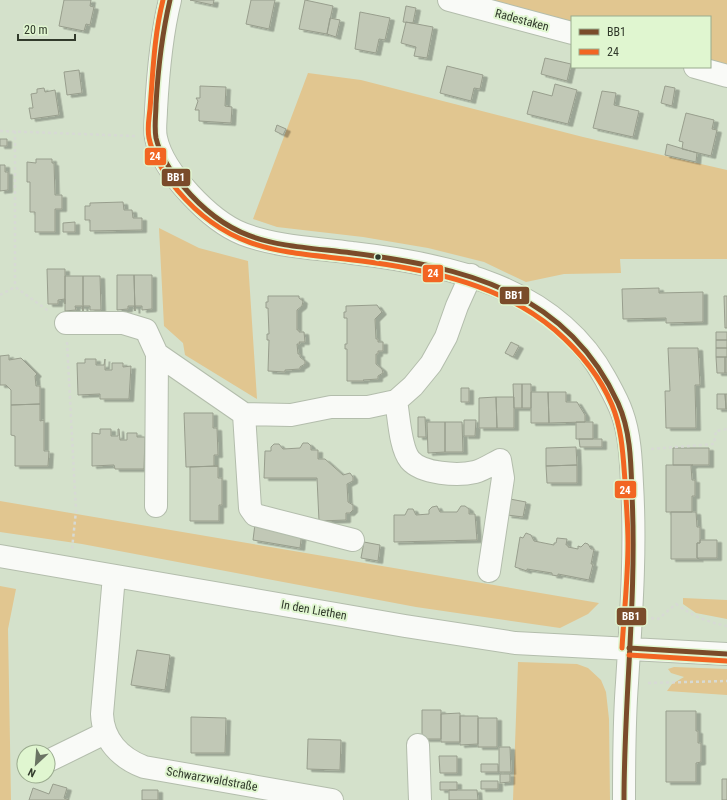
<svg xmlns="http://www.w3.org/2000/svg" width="727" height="800" font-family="'Roboto Condensed',sans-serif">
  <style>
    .green { fill: #e1c690 }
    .building { fill: #c1c8b6; stroke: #989e8d; filter: url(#shadow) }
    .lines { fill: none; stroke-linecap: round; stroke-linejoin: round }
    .minor-casing { stroke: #b3bdac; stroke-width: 24 }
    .path { stroke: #d7dad4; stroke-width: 2.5; stroke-dasharray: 3 3; stroke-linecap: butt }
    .minor { stroke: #f9faf7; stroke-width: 22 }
    .bus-1-casing { stroke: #e0f6d0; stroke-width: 8 }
    .bus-2-casing { stroke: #e0f6d0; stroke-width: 8 }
    .bus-1 { stroke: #7a4b2a; stroke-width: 5 }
    .bus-2 { stroke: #f26522; stroke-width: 5 }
    .bus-dot { fill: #313a2b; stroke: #e0f6d0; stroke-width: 1.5 }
    .labels { text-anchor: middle; stroke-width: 4; stroke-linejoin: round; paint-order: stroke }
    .street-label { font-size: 12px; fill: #313a2b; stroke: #e0f6d0 }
    .line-badge { stroke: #e0f6d0; stroke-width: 1.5 }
    .badge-label { font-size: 11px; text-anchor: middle; font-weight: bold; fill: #fff }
  </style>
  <defs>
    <filter id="shadow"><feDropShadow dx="4.5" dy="2.5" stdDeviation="0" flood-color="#0004"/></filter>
  </defs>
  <rect width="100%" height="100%" fill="#d4e1cb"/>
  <path class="green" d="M449,0h278v76l-17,-9v-50h-138v16z
    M308,73l53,7 222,57 144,33v89h-107l1,14 -57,1 -38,8 -42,-20 -56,-14 -65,-11 -86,-10 -24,-8z
    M159,228l40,20 49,13 9,138 -72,-44 -2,-12 -19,-17z
    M0,501l599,102 -11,11 -28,14 -144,-21 -334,-63 -82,-12z
    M0,586l16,3 -8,40 3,171h-11z
    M683,598l44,2v19l-31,-6 -13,-9z
    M518,662l59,2 11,4 13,12 5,12 3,27 1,81h-97z
    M674,667l53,2v26l-60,-4 5,-7 12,-7 -13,-4 -3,-4z"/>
  <path class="building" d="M64,0h27l-1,6 4,1 -4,18 -4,-1 -2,7 -25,-5z
    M190,0h24l-1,5z
    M251,0h24l-6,29 -23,-5z
    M305,0l28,6 -6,28 -28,-5z
    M406,6l10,2 -3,15 -10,-1z
    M360,12l30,6 -5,22 -6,-1 -3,14 -21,-4z
    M330,18l10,2 -4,17 -9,-3z
    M406,22l27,5 -6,31 -13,-2 2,-9 -15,-4z
    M545,58l26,6 -4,17 -26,-7z
    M447,66l36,9 -3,14 -6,-1 -3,13 -31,-8z
    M79,70l3,23 -15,2 -3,-23z
    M555,84l22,6 -9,34 -41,-10 6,-23 19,5z
    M200,86l26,1 -1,19 7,1 -1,16 -32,-2v-11h-4l3,-9 -2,-3h4z
    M665,86l10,2 -3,18 -11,-3z
    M44,88l1,4 10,-2 4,25 -28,4 -2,-11h4l-2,-14 6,-1v-4z
    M602,91l14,2 -2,12 25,6 -6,26 -40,-9z
    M686,113l28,7 -2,9 5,1 -6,26 -29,-7 1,-7 -4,-1z
    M277,125l9,4 -3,6 -8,-4z
    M0,139h7v7h-7z
    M667,144l30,9 -1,9 -31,-7z
    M36,159h16v4h2l1,32h7v14h-7v23h-20v-20h-5v-30h-3v-20l9,1z
    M0,165h5v7h3v18l-8,1z
    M123,202l1,8h8l1,8h9v12l-52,1v-11h-5v-14h5v-3z
    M75,222v10h-12v-9z
    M47,269h18v35v-5l-7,1v4h-10z
    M117,275h17l1,36 -1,-5h-6v3l-11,1z
    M134,275h18v34l-10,1v-4h-7v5z
    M65,276h18v35l-1,-5h-7l1,4 -11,1z
    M83,276h17l1,34h-11v-4h-7v5z
    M659,288v5l44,-1v30l-37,1v-5l-43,1 -1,-30z
    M268,296h31v2l4,3 -1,5 -5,4v20h2v2h5l1,10h-6l1,2h-3l1,10h2v3l5,4v3l-5,3v2l-15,1v2l-17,-1 1,-31h-2v-6h2l-1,-26h-2v-6h2z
    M724,296h3v32h-2z
    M377,305l5,7 -7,7 1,20h2v3h5v9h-5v3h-2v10l6,5 1,4 -5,3v3l-15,1 1,1h-17v-32h-2v-5h2v-26h-3v-6h2v-6z
    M716,332h11v8h-11z
    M716,340h11v8h-11z
    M511,342l8,4 -6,11 -8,-4z
    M668,348h30l2,37h-5l1,43h-30l-1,-37h5z
    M716,348h11v9h-11z
    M9,355v5l12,-2 16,16 -2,2 1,10h4v18l-29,1v-15l-5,-5h-6v-29z
    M716,357h9v16h-8z
    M725,357h2v16h-2z
    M85,359h11v6h8l1,-6v11h7v-7h11v4l8,-1 -2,33h-29v-5l-22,1 -1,-32h8z
    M513,384h9v24h-8z
    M522,384h9v24h-9z
    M461,388h8v14h-8z
    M531,392h17l1,31h-18z
    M548,392h18v10h11l8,13v7l-36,1z
    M717,394h8l1,15h-9z
    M725,394h2v15h-1z
    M496,397h18v31h-17z
    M496,397l1,31h-18v-30z
    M40,404v17l4,-1v31h5l-1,15h-33v-30l-4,-1v-30z
    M184,413h29v15h4l1,27h-4v11h4l-32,1z
    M418,417h7l1,20h-8z
    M464,420h12l-1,16h-11z
    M427,422h18v30l-17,1z
    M445,422h17l1,30h-18z
    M576,422h17v17h-17z
    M100,429h11v7h7v-7h1l1,11h7v-7h10v4h8l-1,32h-29l-1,-4 -22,1v-33l8,1z
    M579,439h23v8h-22z
    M303,443h5l3,3v4h7v9h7l18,16 7,-2 3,4v4l-6,3 1,18 5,3v5l-3,3h-4v7l-27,1 -2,-43h-53l1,-27h6v-4l3,-3h5l4,5 17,-1z
    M576,447l1,18 -31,1v-18z
    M673,448h36v17h-36z
    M577,465v18h-30l-1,-17z
    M666,465h27l-2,1 1,14h3v16h-3v16h-26z
    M218,466v12h4v27h-3v16h-29v-54z
    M510,499l16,3 -3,15 -16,-2z
    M437,506l3,6h17l4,-6h4l4,3v5h6l2,26 -83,2v-27h11l3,-6h5l3,6 13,-1v-4l3,-3z
    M671,512h25l1,15h3v16h-3v15l2,1h-28z
    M255,524l47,8 -2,16 -47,-8z
    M526,533l5,2 3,6 20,4v-2h2l1,-5 10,1 -1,6h2v2l10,2v-3l3,1 4,-4 3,1 3,5h3l-3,15h2l-4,16 -31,-6v2l-6,-1v-2l-25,-4v2l-12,-4 5,-30 3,1z
    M700,540h17v18h-20v-15h3z
    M364,542l16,3 -2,16 -17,-3z
    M137,650l33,5 -5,35 -34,-5z
    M422,710h19v29h-19z
    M666,711h30v20h2v12h3v19l-5,1v19h-30z
    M460,713v29h-19v-28z
    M460,716h18v28l-18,1z
    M191,717l35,1 -1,35h-34z
    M478,718h19v29h-19z
    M308,739l33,1 -1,30 -33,-1z
    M499,747h11l1,25h-12z
    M439,756h18v17h-17z
    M481,764h17v8h-17z
    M500,774h10v8l-10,1z
    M722,779h5v21h-5z
    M481,781h17v8h-17z
    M440,782h17v8h-17z
    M53,784l14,4 -3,10 5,2h-40l4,-12 16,6z
    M142,790h16v10h-16z
    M449,790h28l1,10h-29z"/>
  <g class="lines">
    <g class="minor-casing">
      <path id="minor" d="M170,0c-9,36 -12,73 -14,110 0,9 -2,19 0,28 7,34 54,83 87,96 34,13 73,14 109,19 95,11 203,33 253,125 6,11 13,23 17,35 8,22 9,48 10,71 4,67 -1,133 -5,199 -3,39 -3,78 -3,117
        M449,0l123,33
        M695,67l32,9
        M66,323h57l23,7 11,24 87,60 47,1 40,-8h37l28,-6 17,-15 18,-22 15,-27 11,-31 14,-31
        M396,401c3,16 4,47 14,59 12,14 48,16 65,12 8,-2 17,-8 25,-12l3,18 -14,93
        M244,414l6,94 5,7 98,25
        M156,506l1,-152
        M0,556l405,70 110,17 212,11
        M114,576l-12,138c1,26 18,44 42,53l188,33
        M418,745l2,55
        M48,761l57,-28"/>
    </g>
    <path class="path" d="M0,131l135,5
      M15,131v156
      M0,295l15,-8 35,25
      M67,342l9,169 -4,38
      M651,449l63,-5 2,-13 11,-2
      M651,618l7,1 18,-15c17,12 31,18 51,22
      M648,683l79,-2"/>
    <use href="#minor" class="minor"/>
    <g class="bus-1-casing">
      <path id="bus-1" d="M170,0c-8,34 -12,69 -14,104 0,11 -2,23 0,34 4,17 15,34 27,48 51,61 96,58 169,67 111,14 215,38 266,150 13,29 13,61 14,92 5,102 -8,203 -8,305
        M629,648l98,6"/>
    </g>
    <g class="bus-2-casing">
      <path id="bus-2" d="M163,0c-9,36 -10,72 -13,109 -1,10 -3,19 -1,29 4,20 17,38 29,53 56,66 113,60 191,71 66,9 134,24 186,68 24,21 45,46 57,75 10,24 11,50 13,76 1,20 3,41 3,62 0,35 -4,70 -6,105
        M629,655l98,6"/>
    </g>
    <use href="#bus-1" class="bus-1"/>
    <use href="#bus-2" class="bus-2"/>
  </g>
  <circle class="bus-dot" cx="378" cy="257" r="3.5"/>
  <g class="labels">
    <g class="street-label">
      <text transform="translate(522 20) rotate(15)" y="4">Radestaken</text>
      <text transform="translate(314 610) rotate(10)" y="4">In den Liethen</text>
      <text transform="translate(212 779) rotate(10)" y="4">Schwarzwaldstraße</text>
    </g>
  </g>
  <g class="line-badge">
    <rect x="144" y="147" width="23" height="19" rx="4" fill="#f26522"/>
    <rect x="161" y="168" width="30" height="19" rx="4" fill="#7a4b2a"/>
    <rect x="422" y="264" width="22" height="19" rx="4" fill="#f26522"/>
    <rect x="499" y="286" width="31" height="19" rx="4" fill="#7a4b2a"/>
    <rect x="614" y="480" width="23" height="19" rx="4" fill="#f26522"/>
    <rect x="616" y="607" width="31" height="19" rx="4" fill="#7a4b2a"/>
  </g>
  <g class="badge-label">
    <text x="155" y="160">24</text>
    <text x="176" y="181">BB1</text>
    <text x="433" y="277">24</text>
    <text x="514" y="299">BB1</text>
    <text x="625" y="494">24</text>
    <text x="631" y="620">BB1</text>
  </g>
  <rect x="571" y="16" width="140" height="52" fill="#e0f6d0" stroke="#9aab8e"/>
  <rect x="579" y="29" width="20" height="6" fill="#7a4b2a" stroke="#9aab8e"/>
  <text x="607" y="36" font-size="12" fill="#313a2b">BB1</text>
  <rect x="579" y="49" width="20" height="6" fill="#f26522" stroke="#9aab8e"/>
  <text x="607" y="56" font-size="12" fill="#313a2b">24</text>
  <g transform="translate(36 764) rotate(206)"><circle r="19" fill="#e0f6d0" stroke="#9aab8e"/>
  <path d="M0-3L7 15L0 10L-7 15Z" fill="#6a7463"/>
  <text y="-6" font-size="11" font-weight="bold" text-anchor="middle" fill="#313a2b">N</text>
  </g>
  <path d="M18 34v6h57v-6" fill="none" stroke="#313a2b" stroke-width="2"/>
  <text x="24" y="34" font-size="12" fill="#313a2b" stroke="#e0f6d0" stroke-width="3" paint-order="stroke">20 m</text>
</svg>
